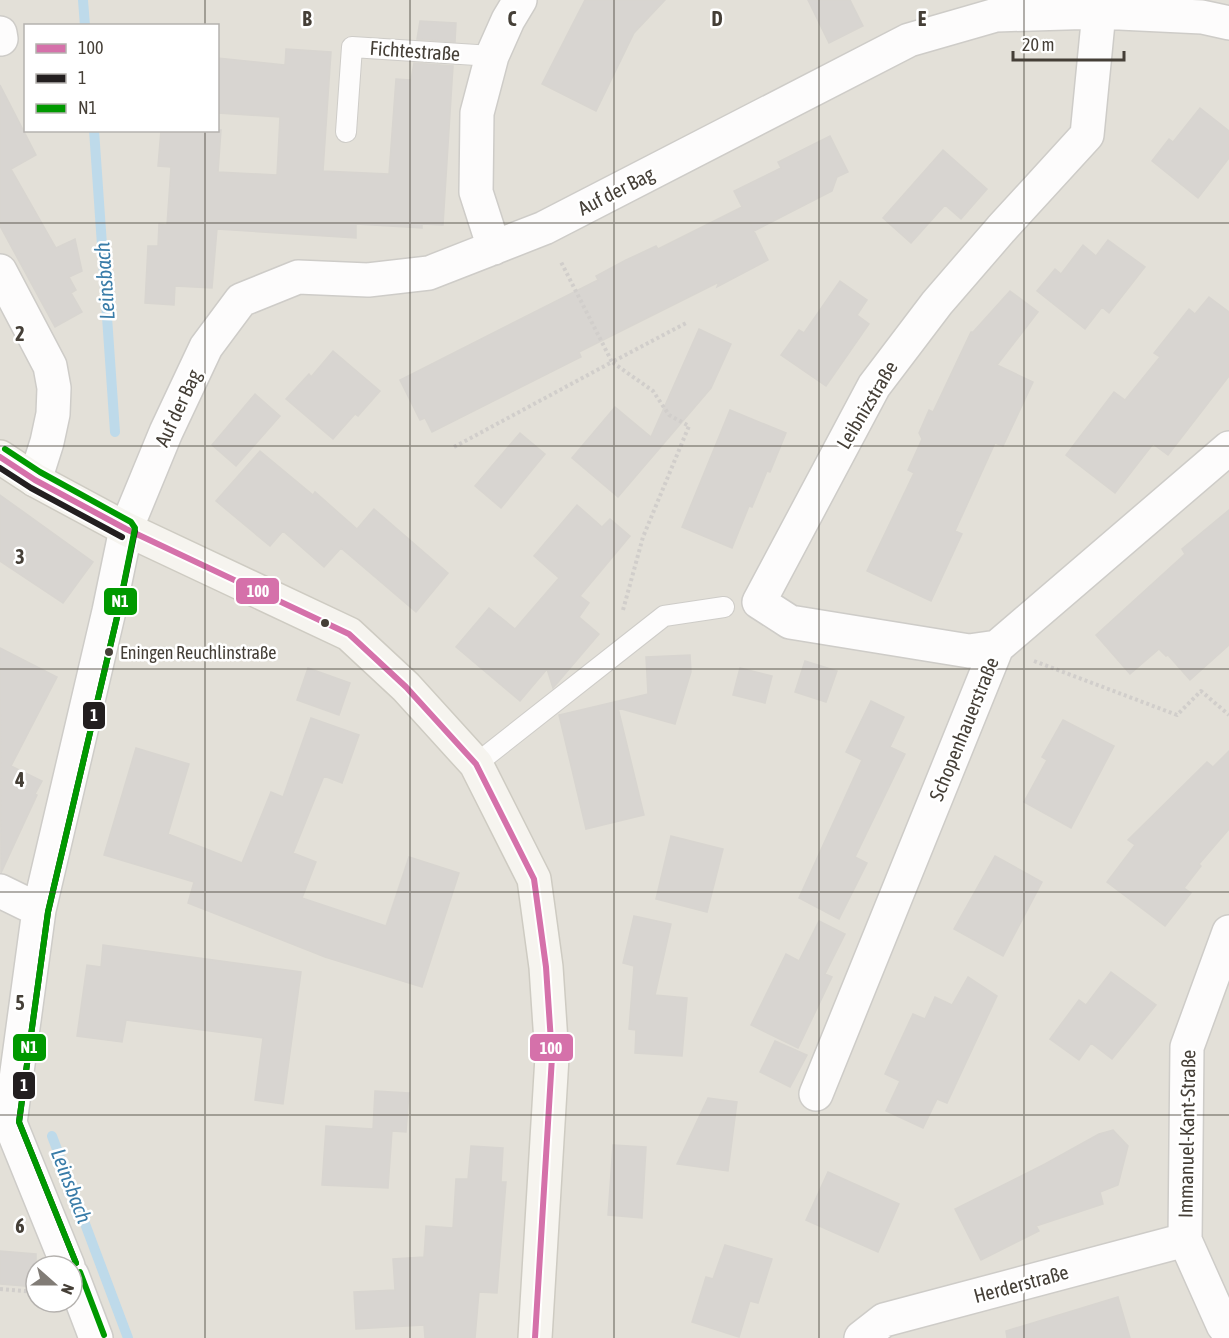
<svg xmlns="http://www.w3.org/2000/svg" width="1229" height="1338" font-family="'Asap Condensed',sans-serif">
  <style>
    .residential { fill: #e3e0d8; fill-rule: evenodd }
    .lines { fill: none; stroke-linecap: round; stroke-linejoin: round }
    .stream { stroke: #bedaea; stroke-width: 10 }
    .building { fill: #d8d5d1; stroke: #d8d5d0; stroke-width: 1.5 }
    .service-casing { stroke: #ceccc8; stroke-width: 22 }
    .minor-casing { stroke: #ceccc8; stroke-width: 36 }
    .secondary-casing { stroke: #cecbc2; stroke-width: 36 }
    .path { stroke: #d1cecb; stroke-width: 4; stroke-dasharray: 3 3; stroke-linecap: butt }
    .service { stroke: #fdfcfc; stroke-width: 20 }
    .minor { stroke: #fdfcfc; stroke-width: 33 }
    .secondary { stroke: #f6f4ef; stroke-width: 33 }
    .bus-1-casing { stroke: #fff; stroke-width: 10 }
    .bus-2-casing { stroke: #fff; stroke-width: 10 }
    .bus-3-casing { stroke: #fff; stroke-width: 10 }
    .bus-1 { stroke: #d571aa; stroke-width: 6 }
    .bus-2 { stroke: #231f20; stroke-width: 6 }
    .bus-3 { stroke: #090; stroke-width: 6 }
    .grid { fill: none; stroke: #453f37; stroke-width: 1.5; stroke-opacity: 0.55 }
    .bus-dot { fill: #453f37; stroke: #fff; stroke-width: 2 }
    .labels { text-anchor: middle; stroke-width: 5; stroke-linejoin: round; paint-order: stroke }
    .bus-label { font-size: 18px; fill: #453f37; stroke: #fff; text-anchor: start }
    .street-label { font-size: 20px; fill: #453f37; stroke: #fff }
    .water-label { font-size: 21px; font-style: italic; fill: #397ca8; stroke: #fff }
    .grid-label { font-size: 20px; text-anchor: middle; font-weight: bold; fill: #453f37; stroke: #fff; stroke-width: 5; stroke-linejoin: round; paint-order: stroke }
    .line-badge { stroke: #fff; stroke-width: 2 }
    .badge-label { font-size: 16px; text-anchor: middle; font-weight: bold; fill: #fff }
  </style>
  <rect width="100%" height="100%" fill="#f0eeea"/>
  <path class="residential" d="M0,0h1229v1338h-1229zM26,26h192v104h-192zM36,1266h36v36h-36z"/>
  <g class="lines">
    <path class="stream" d="M83,0l2,26
      M94,130l21,302
      M52,1136l76,202"/>
  </g>
  <path class="building" d="M585,0h80l-31,33 -38,78 -54,-27z
    M808,0h42l13,26 -34,17z
    M420,21l36,2 -1,19 -38,-3z
    M286,49l45,3 -8,119 66,3 7,-95 15,1 3,-17 39,3 -10,159 -21,-1v4l-66,-4v14l-139,-9 -5,59 -37,-2 -1,19 -29,-2 3,-57h10l1,-22 8,1 4,-58 -13,-1 3,-36h60l-3,42 59,3 3,-58 -62,-4v-55l67,7z
    M0,85l36,70 -25,14 45,79 19,-9 7,32 -13,6 7,13 -5,3 11,19 -27,15 -55,-101z
    M1200,108l29,23v27l-31,40 -46,-37 17,-22 4,3z
    M830,136l18,36 -11,5 -5,14 -78,40 -4,-8 18,37 -51,27 2,-5 -140,70 2,5 -149,75 -7,-14 -5,2 -20,-40 198,-100 -2,-4 30,-16 30,-14 2,3 84,-42 -8,-16 47,-23 -3,-6z
    M943,150l44,39 -26,30 -16,-14 -34,38 -28,-25z
    M1108,240l37,27 -36,46 -7,-6 -17,22 -48,-38 18,-22 6,5 22,-29 13,11z
    M840,281l27,19 -10,15 12,9 -43,62 -45,-31 18,-25 5,3z
    M1010,291l28,21 -41,53 36,17 -30,64 -8,-3 -40,88 7,3 -31,67 -64,-30 47,-98 -6,-3 14,-31 -3,-6 10,-23 4,2 38,-80h2z
    M1209,297l20,15v64l-61,79 -15,-11 -38,49 -49,-38 48,-63 11,8 35,-43 -6,-4 35,-44 6,5z
    M699,329l32,15 -20,44 -93,109 -46,-39 43,-51 36,30z
    M333,351l47,40 -22,25 -3,-2 -22,25 -47,-40 23,-25 2,3z
    M255,394l25,22 -44,50 -24,-21z
    M730,410l56,23 -16,39 -3,-1 -15,36 -3,-1 -17,42 -50,-21z
    M520,433l25,21 -44,54 -26,-22z
    M260,451l53,44 2,-3 42,37 17,-20 74,64 -32,39 -75,-64 -17,19 -41,-36 -13,15 -54,-45z
    M0,495l93,67 -30,41 -63,-42z
    M577,505l25,22 8,-8 20,17 -50,60 9,7 -10,14 20,17 -46,54 -6,-19 -27,32 -64,-54 33,-39 26,21 44,-51 -25,-22z
    M1229,510v135l-39,35 -22,-25 -2,1 -7,-7 -29,25 -34,-39 89,-81 -3,-5z
    M0,648l57,29 -46,89 31,15 -7,13 2,1 -36,78z
    M690,655l1,17 -16,52 -57,-16 26,107 -58,14 -27,-114 89,-21 -2,-37z
    M805,661l32,10 -11,31 -31,-10z
    M308,668l42,15 -11,32 -42,-15z
    M740,668l32,8 -7,27 -32,-8z
    M871,701l33,16 -14,30 15,7 -50,103 12,6 -28,56 -40,-21 63,-138 -16,-8z
    M311,718l48,17 -17,48 -18,-7 -31,77 23,9 -14,36 84,28 23,-69 50,16 -37,114 -97,-30 -137,-54 6,-21 -90,-27 32,-107 53,16 -21,70 74,29 29,-71 12,5z
    M1063,720l51,26 -43,82 -47,-26 23,-42 -5,-3z
    M1229,751v78l-30,35 2,2 -17,22 7,5 -26,33 -58,-44 28,-37 -7,-5 79,-78 6,5z
    M671,836l52,13 -16,63 -51,-13z
    M995,856l47,26 -39,74 -49,-27z
    M634,916l37,8 -16,71 32,3 -5,58 -47,-3 1,-23 -7,-1 5,-63 -11,-3z
    M819,921l26,13 -20,40 7,3 -34,71 -47,-23 35,-71 13,7z
    M103,945l198,27 -18,132 -28,-4 8,-62 -137,-18 -4,22 -45,-6 10,-71 14,2z
    M1111,972l45,33 -44,54 -21,-16 -12,17 -29,-21 29,-39 7,5z
    M968,977l29,19 -50,107 -10,-4 -14,29 -37,-17 14,-30 -15,-7 28,-60 12,5 10,-22 17,8z
    M775,1041l32,14 -17,32 -30,-15z
    M375,1091l34,2 -3,39 -14,-1 -4,57 -66,-3 4,-59 47,3z
    M708,1098l29,4 -9,69 -51,-7z
    M1113,1130l15,16 -10,39 -18,7 3,12 -67,22 3,5 -58,29 -26,-51 90,-45 54,-30z
    M613,1145l33,2 -4,71 -34,-3z
    M471,1146l32,2 -2,34h5l-9,111 -18,-1 -4,46h-50l-1,-13 -68,4 -2,-37 41,-2 -2,-31 31,-2 2,-31 27,2 3,-49h12z
    M828,1172l71,32 -21,48 -72,-32z
    M725,1245l47,14 -14,44 -8,-2 -11,36 -47,-15 14,-45 7,2z
    M0,1251l36,3v33l-36,-3z
    M1118,1297l12,41h-123l-1,-7z"/>
  <g class="lines">
    <g class="service-casing">
      <path id="service" d="M346,132l6,-85 140,9
        M476,764l188,-148 60,-9"/>
    </g>
    <g class="minor-casing">
      <path id="minor" d="M0,33l1,6
        M494,248l-18,-56 1,-79 15,-57 16,-36 12,-20
        M0,271l50,95 4,22 -1,26 -6,28 -12,38
        M997,647l-28,4 -179,-29 -31,-20 115,-216 63,-83 64,-74 86,-94 12,-123
        M0,891l39,19
        M1229,932l-42,115 -2,193 38,85 6,8
        M816,1094l181,-447 232,-199
        M68,1266l-58,-143 29,-213 70,-299 17,-82 40,-97 40,-85 35,-47 57,-23 70,3 61,-7 115,-45 365,-188 87,-25 103,-3 103,5 27,6
        M72,1275l24,63
        M861,1338l23,-18 301,-80"/>
    </g>
    <g class="secondary-casing">
      <path id="secondary" d="M0,457l35,23 91,49 223,105 57,53 70,77 58,115 12,88 6,90 -17,281"/>
    </g>
    <path class="path" d="M454,447l158,-85 -52,-102
      M623,610l20,-73 46,-111 -20,-11 -16,-24 -41,-29 76,-40
      M1034,661l143,54 24,-24 28,24
      M0,1289l36,3"/>
    <use href="#service" class="service"/>
    <use href="#minor" class="minor"/>
    <use href="#secondary" class="secondary"/>
    <g class="bus-1-casing">
      <path id="bus-1" d="M0,457l35,23 91,49 223,105 57,53 70,77 58,115 12,88 6,90 -17,281"/>
    </g>
    <g class="bus-2-casing">
      <path id="bus-2" d="M0,468l31,20 91,49
        M76,1263l-57,-141 29,-210 70,-299 17,-82"/>
    </g>
    <g class="bus-3-casing">
      <path id="bus-3" d="M5,449l35,23 91,50 4,6 -17,85 -70,299 -29,210 57,141
        M80,1272l24,63"/>
    </g>
    <use href="#bus-1" class="bus-1"/>
    <use href="#bus-2" class="bus-2"/>
    <use href="#bus-3" class="bus-3"/>
  </g>
  <path class="grid" d="M205,0v26M410,0v1338M614,0v1338M819,0v1338M1024,0v1338M205,130v1208M0,223h1229M0,446h1229M0,669h1229M0,892h1229M0,1115h1229"/>
  <g class="bus-dot">
    <circle cx="325" cy="623" r="5"/>
    <circle cx="109" cy="652" r="5"/>
  </g>
  <g class="labels">
    <g class="bus-label">
      <text x="120" y="659">Eningen Reuchlinstraße</text>
    </g>
    <g class="street-label">
      <text transform="translate(415 51) rotate(4)" y="7">Fichtestraße</text>
      <text transform="translate(616 191) rotate(-27)" y="7">Auf der Bag</text>
      <text transform="translate(867 405) rotate(-59)" y="7">Leibnizstraße</text>
      <text transform="translate(178 408) rotate(-65)" y="7">Auf der Bag</text>
      <text transform="translate(964 729) rotate(-68)" y="7">Schopenhauerstraße</text>
      <text transform="translate(1187 1134) rotate(-89)" y="7">Immanuel-Kant-Straße</text>
      <text transform="translate(1021 1284) rotate(-15)" y="7">Herderstraße</text>
    </g>
    <g class="water-label">
      <text transform="translate(105 281) rotate(-94)" y="7">Leinsbach</text>
      <text transform="translate(71 1186) rotate(69)" y="7">Leinsbach</text>
    </g>
  </g>
  <g class="grid-label">
    <text x="307" y="26">B</text>
    <text x="512" y="26">C</text>
    <text x="717" y="26">D</text>
    <text x="922" y="26">E</text>
    <text x="20" y="341">2</text>
    <text x="20" y="564">3</text>
    <text x="20" y="787">4</text>
    <text x="20" y="1010">5</text>
    <text x="20" y="1233">6</text>
  </g>
  <g class="line-badge">
    <rect x="235" y="577" width="45" height="28" rx="6" fill="#d571aa"/>
    <rect x="103" y="587" width="35" height="29" rx="6" fill="#090"/>
    <rect x="82" y="701" width="24" height="29" rx="6" fill="#231f20"/>
    <rect x="12" y="1033" width="35" height="29" rx="6" fill="#090"/>
    <rect x="529" y="1033" width="45" height="29" rx="6" fill="#d571aa"/>
    <rect x="12" y="1071" width="24" height="29" rx="6" fill="#231f20"/>
  </g>
  <g class="badge-label">
    <text x="258" y="597">100</text>
    <text x="120" y="607">N1</text>
    <text x="94" y="721">1</text>
    <text x="29" y="1053">N1</text>
    <text x="551" y="1054">100</text>
    <text x="24" y="1091">1</text>
  </g>
  <rect x="24" y="24" width="195" height="108" fill="#ffffff" stroke="#b5b2af" stroke-width="1.5"/>
  <rect x="36" y="44" width="30" height="9" fill="#d571aa" stroke="#b5b2af" stroke-width="1.5"/>
  <text x="78" y="54" font-size="18" fill="#453f37">100</text>
  <rect x="36" y="74" width="30" height="9" fill="#231f20" stroke="#b5b2af" stroke-width="1.5"/>
  <text x="78" y="84" font-size="18" fill="#453f37">1</text>
  <rect x="36" y="104" width="30" height="9" fill="#009900" stroke="#b5b2af" stroke-width="1.5"/>
  <text x="78" y="114" font-size="18" fill="#453f37">N1</text>
  <g transform="translate(54 1284) rotate(111)"><circle r="28" fill="#ffffff" stroke="#b5b2af" stroke-width="1.5"/>
  <path d="M0-4.5L10 22L0 15L-10 22Z" fill="#817c76"/>
  <text y="-9" font-size="16" font-weight="bold" text-anchor="middle" fill="#453f37">N</text>
  </g>
  <path d="M1013 51v9h111v-9" fill="none" stroke="#453f37" stroke-width="3"/>
  <text x="1022" y="51" font-size="18" fill="#453f37" stroke="#ffffff" stroke-width="4.5" paint-order="stroke">20 m</text>
</svg>
